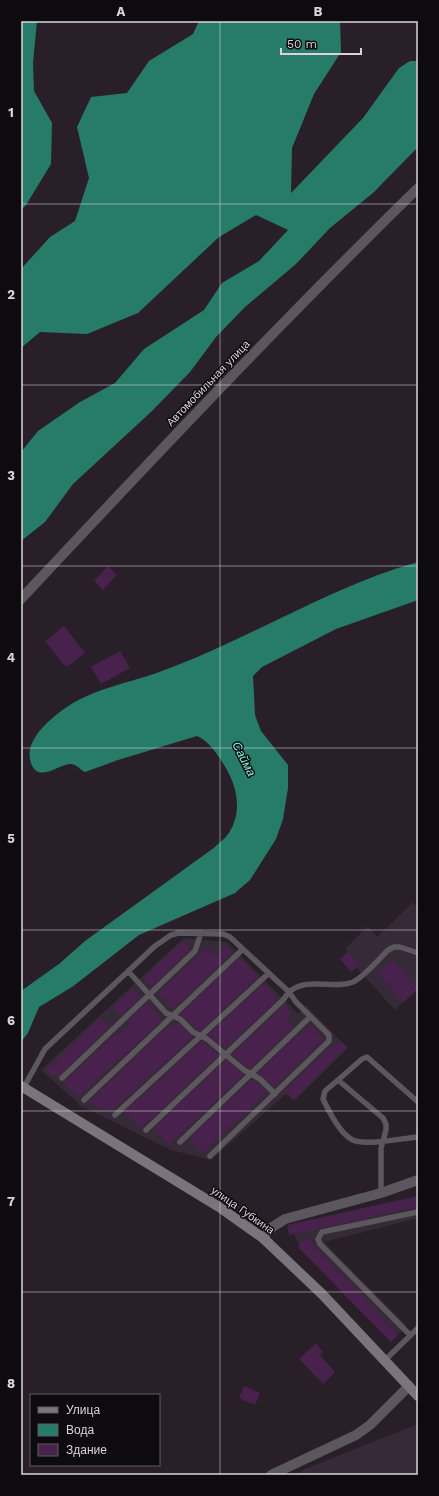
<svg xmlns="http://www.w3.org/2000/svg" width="439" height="1496" font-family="'Work Sans',sans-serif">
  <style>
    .built { fill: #372a38 }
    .water { fill: #277c69 }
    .building { fill: #48224c }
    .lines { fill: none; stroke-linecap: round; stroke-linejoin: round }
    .lane { stroke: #5b575c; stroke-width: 5.5 }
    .street { stroke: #5b575c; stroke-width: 10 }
    .secondary { stroke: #7b747c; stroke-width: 10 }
    .grid { fill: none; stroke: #dad4da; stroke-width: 1; stroke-opacity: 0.55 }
    .labels { text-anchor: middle; stroke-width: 3; stroke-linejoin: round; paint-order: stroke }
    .street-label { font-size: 11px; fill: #dad4da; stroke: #0e0b0f }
    .water-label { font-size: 12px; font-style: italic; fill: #84fadb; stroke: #0e0b0f }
    .neatline { fill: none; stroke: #dad4da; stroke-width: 1.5 }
    .grid-label { font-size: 13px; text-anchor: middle; font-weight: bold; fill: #dad4da }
  </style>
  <rect width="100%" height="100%" fill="#281f29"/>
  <path class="built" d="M413,902l5,6v81l-23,21 -38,-42 -6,4 -11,-13 8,-7 -3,-3 23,-23 9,11z
    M184,938l43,4 71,72 8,-8 42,42 -54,53 -8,-7 -75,66 -40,-10 -90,-44 -40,-36z
    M418,1196v22l-94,24 83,84 -16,16 -93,-95 1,-2 -5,-11 -5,1 -2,-10z
    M418,1424v51h-123l10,-6z"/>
  <path class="water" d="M21,21h16l-4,42 1,28 18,32 -1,41 -25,41 -5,5z
    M199,21h141l1,31 -27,42 -22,54 -1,45 72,-75 36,-50 11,-7h8v86l-44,45 -44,36 -34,36 -51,43 -29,30 -26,35 -38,39 -79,73 -28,38 -24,19v-89l17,-21 42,-29 35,-19 29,-34 60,-39 18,-27 37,-22 29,-31 -32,-15 -37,22 -81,76 -51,21 -47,-2 -19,16v-79l29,-32 25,-16 14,-43 -12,-51 14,-30 36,-4 22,-32 44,-27z
    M418,562v38l-82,29 -74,38 -9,9 2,39 6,16 27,34v23l-5,31 -7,20 -26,41 -15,13 -96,42 -67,52 -33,20 -11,26 -7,9v-51l38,-27 26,-23 130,-94c5,-5 12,-10 15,-16 14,-24 5,-50 -9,-71 -7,-10 -13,-19 -24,-24l-79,24 -33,12c-6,-3 -9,-9 -16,-8 -13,2 -34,21 -39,-5 -4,-20 20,-40 34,-50 29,-21 66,-26 98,-38 86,-31 169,-85 256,-109z"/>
  <path class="building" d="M108,566l9,9 -14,15 -9,-9z
    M64,626l21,27 -19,14 -21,-26z
    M120,651l10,17 -29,16 -10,-17z
    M184,940l7,9 -39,37 -8,-8z
    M225,946l7,7 -59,56 -15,-16 49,-45 7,8z
    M348,952l11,13 -8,7 -11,-13z
    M238,959h3l17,18 -58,54 -4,-2 -16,-15z
    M392,960l26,29 -15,13 -26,-29z
    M264,983l14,16 -53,50 -17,-14z
    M132,989l8,8 -19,19 -8,-10z
    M146,1003l16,17 -83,77 -15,-15 51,-48 2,2 12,-11 -2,-3z
    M284,1005l8,8 -6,6 8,8 -44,42 -4,-3 -14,-12z
    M100,1018l9,9 -50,49 -2,-2 -4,3 -7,-7z
    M177,1022l16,15 -84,76 -7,-7 -4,4 -9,-9 79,-75 2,3z
    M311,1025l13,14 -50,48 -16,-14 42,-40 1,1z
    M202,1041l17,14 -71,67 -1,-1 -7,7 -15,-17z
    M340,1042l6,6 -52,51 -9,-9 45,-44 3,2z
    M226,1060l18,15 -75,69 -15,-16z
    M252,1079l15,13 -65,61 -13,-14z
    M418,1196v11l-129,28 -1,-10z
    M307,1238l91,96 -7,8 -93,-95z
    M316,1343l7,9 -3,3 15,17 -12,12 -24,-25z
    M244,1386l16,7 -5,12 -16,-7z"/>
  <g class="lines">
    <path class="lane" d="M128,971l38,42 14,6 13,13 14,7 37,31 16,9 15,15
      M62,1078l133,-127 6,-18
      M338,1080l-13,11 -2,8c6,12 16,33 28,40 11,8 52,-1 67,-2
      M24,1087l21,-38 110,-103 16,-11 8,-2 44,1 7,3 59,55c19,-16 44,-2 64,-10 11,-5 26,-23 35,-32l6,-3h6l18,6
      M84,1100l159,-151
      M115,1115l154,-142
      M146,1130l137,-130 6,-8 7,10 33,33v6l-119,115
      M180,1142l130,-125
      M381,1193v-45l5,-18v-6l-3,-6 -45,-38 24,-21 5,-2 51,45
      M410,1335l-90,-91 -2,-5 4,-7 96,-20
      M385,1360l33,-32"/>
    <path class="street" d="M21,599c130,-139 261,-278 397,-411
      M263,1238l8,-10 14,-9 96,-26 37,-13
      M271,1475l85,-40 14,-10 39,-39"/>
    <path class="secondary" d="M21,1086l198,121 44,31 59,56 96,102"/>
  </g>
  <path class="grid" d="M220,21v1454M21,204h397M21,385h397M21,566h397M21,748h397M21,930h397M21,1111h397M21,1292h397"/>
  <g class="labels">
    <g class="street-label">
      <text transform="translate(208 383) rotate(-46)" y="4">Автомобильная улица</text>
      <text transform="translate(243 1210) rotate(35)" y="4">улица Губкина</text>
    </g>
    <g class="water-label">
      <text transform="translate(244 759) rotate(63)" y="4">Сайма</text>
    </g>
  </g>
  <rect width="439" height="1496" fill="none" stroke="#0e0b0f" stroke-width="44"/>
  <rect x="30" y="1394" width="130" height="72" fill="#0e0b0f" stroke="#605b60"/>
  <rect x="38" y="1407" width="20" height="6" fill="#7b747c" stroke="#605b60"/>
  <text x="66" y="1414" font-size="12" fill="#dad4da">Улица</text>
  <rect x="38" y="1424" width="20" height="12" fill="#277c69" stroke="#605b60"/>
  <text x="66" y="1434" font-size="12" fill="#dad4da">Вода</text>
  <rect x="38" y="1444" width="20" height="12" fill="#48224c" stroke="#605b60"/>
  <text x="66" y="1454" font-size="12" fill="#dad4da">Здание</text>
  <path d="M281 48v6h80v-6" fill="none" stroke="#dad4da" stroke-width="2"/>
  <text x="287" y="48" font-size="12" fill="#dad4da" stroke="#0e0b0f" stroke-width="3" paint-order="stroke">50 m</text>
  <rect x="22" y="22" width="395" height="1452" class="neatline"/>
  <g class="grid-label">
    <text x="121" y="16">A</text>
    <text x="318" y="16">B</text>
    <text x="11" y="117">1</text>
    <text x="11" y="299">2</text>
    <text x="11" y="480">3</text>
    <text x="11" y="662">4</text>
    <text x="11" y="843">5</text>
    <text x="11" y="1025">6</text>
    <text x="11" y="1206">7</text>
    <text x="11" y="1388">8</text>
  </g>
</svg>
